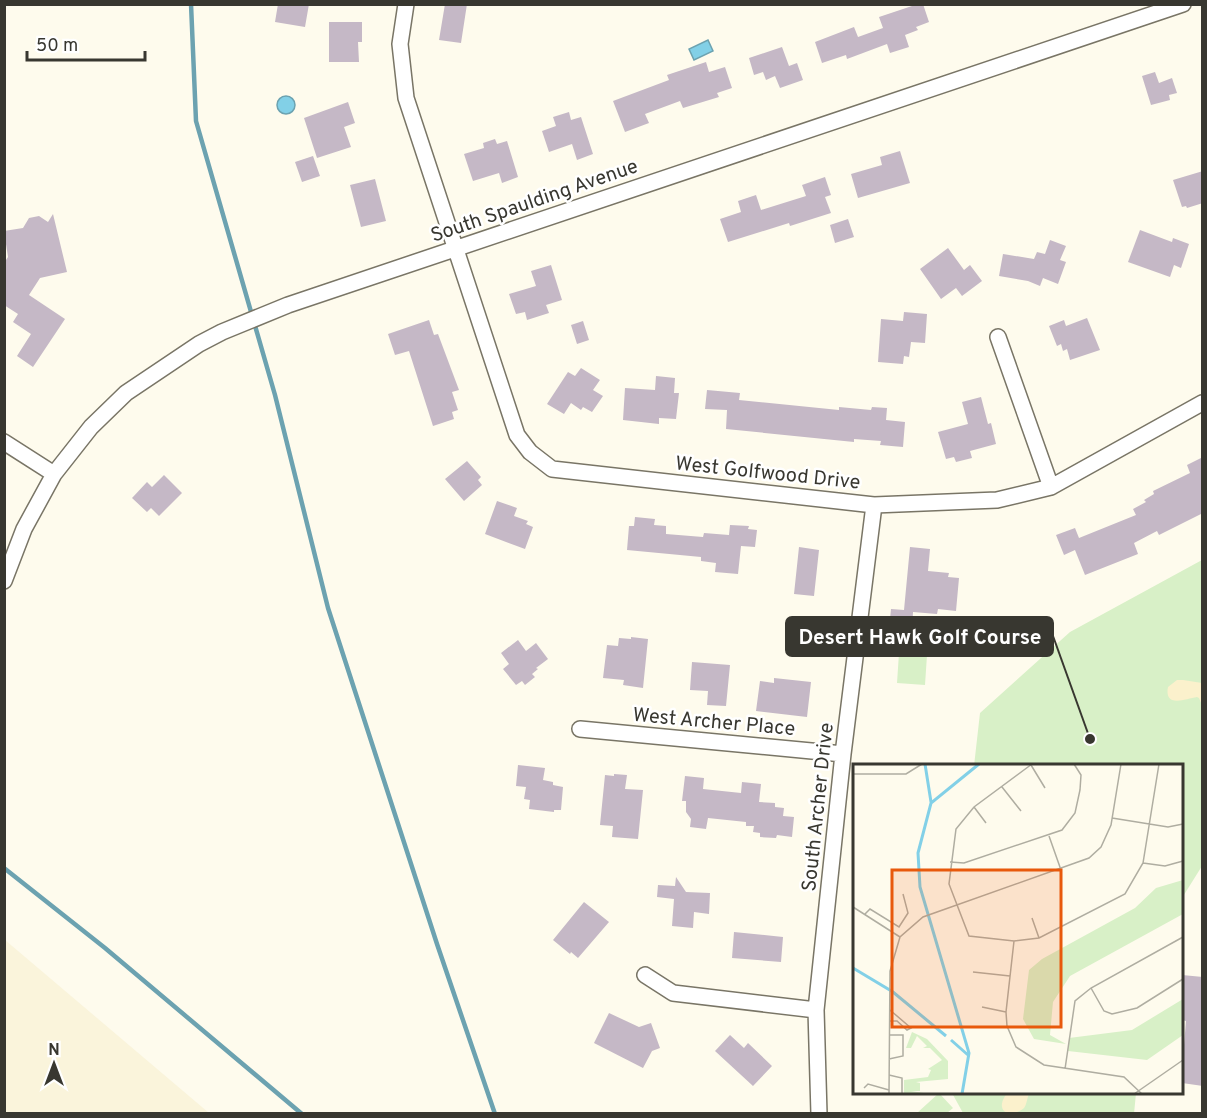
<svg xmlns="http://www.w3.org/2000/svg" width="1207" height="1118" font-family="Overpass,sans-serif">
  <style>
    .built { fill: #faf4db }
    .green { fill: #d8f0c7 }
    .sand { fill: #fbf1cc }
    .water { fill: #82d0e7; stroke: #6ca2b0; stroke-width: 1.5 }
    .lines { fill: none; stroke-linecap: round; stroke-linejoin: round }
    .stream { stroke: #6ca2b0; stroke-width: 4.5 }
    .building { fill: #c5b8c6 }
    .minor-casing { stroke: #797566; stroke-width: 18 }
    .minor { stroke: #fff; stroke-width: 15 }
    .labels { text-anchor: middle; stroke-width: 5; stroke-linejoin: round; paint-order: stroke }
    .street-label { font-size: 20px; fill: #383730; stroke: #fff }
    .inset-river { fill: none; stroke: #82d0e7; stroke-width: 3 }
    .inset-road { fill: none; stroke: #afada1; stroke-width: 1.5 }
    .view { fill: #e8590c; fill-opacity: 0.15; stroke: #e8590c; stroke-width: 3 }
    .inset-edge { fill: none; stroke: #383730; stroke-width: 3 }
    .leader { fill: none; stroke: #383730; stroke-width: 2 }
    .callout-dot { fill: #383730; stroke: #fff; stroke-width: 2 }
    .callout { fill: #383730; stroke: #383730; stroke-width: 2 }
    .callout-label { font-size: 21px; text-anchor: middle; font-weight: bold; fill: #fff }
  </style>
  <rect width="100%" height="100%" fill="#fefbed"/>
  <path class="built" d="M5,940l204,173h-204z"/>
  <path class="green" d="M1202,560v306l-20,32v-132h-208l6,-53 90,-81z
    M899,653l28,2 -2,30 -28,-2z
    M939,1093l14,15 -6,5h-30z
    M952,1093h184l-2,21 -171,-1z"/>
  <path class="sand" d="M1177,680h6l19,3v22l-3,-7 -2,-1c-12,2 -33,11 -29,-10z
    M1007,1093v-1l36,1 -5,2 -5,-2 -4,1c-2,4 -2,10 -5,14 -5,5 -20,9 -22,-1 -1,-5 3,-11 5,-14z"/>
  <path class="water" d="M708,40l5,11 -19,9 -5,-11z
    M277 105a9 9 0 1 1 18 0a9 9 0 1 1-18 0Z"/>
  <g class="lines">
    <path class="stream" d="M191,4l5,117 79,274 53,213 109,336 58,170
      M4,868l101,80 197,166"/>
  </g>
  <path class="building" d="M278,4h31l-4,23 -30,-5z
    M445,4h22l-6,39 -22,-3z
    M918,4h5l6,18 -13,5 2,3 -13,5 4,12 -19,6 -3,-9 -40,15 -1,-4 -24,8 -7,-21 39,-15 4,10 25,-9 -4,-11z
    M329,22h33v20h-4l1,20h-30z
    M782,47l7,19 8,-3 6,17 -23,8 -5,-12 -9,4 -3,-8 -9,3 -5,-17z
    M706,62l3,10 16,-5 7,21 -15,5 2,4 -36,11 -3,-7 -35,13 4,9 -24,9 -12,-31 56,-21 -2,-5z
    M1155,72l4,11 13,-5 5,15 -8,2 1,5 -19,5 -9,-29z
    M348,102l7,21 -11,4 7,20 -34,11 -13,-40z
    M569,112l2,8 10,-3 12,37 -16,6 -5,-16 -23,8 -7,-21 14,-5 -3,-9z
    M495,139l2,5 10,-3 11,36 -16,6 -3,-10 -26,8 -9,-27 20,-6 -1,-5z
    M900,151l10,32 -52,15 -7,-24 31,-9 -2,-8z
    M313,156l7,20 -18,6 -7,-20z
    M1203,171v32l-16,5 -1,-2 -4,1 -9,-27z
    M825,177l6,18 -6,2 6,16 -41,13 -1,-3 -61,19 -8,-23 21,-7 -3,-11 18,-6 5,15 45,-14 -4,-11z
    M375,179l11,42 -25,6 -11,-42z
    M53,214l14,58 -27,6 -11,17 36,24 -32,48 -16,-11 14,-22 -18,-12 5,-8 -14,-9v-42l4,-6 -4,-26 19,-3 6,-10 10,-2 9,6z
    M848,219l6,18 -19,6 -5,-18z
    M1140,230l32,12 1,-4 16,6 -8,24 -7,-3 -4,12 -42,-15z
    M1050,240l16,6 -6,14 6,2 -8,22 -15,-6 -3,8 -12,-5 -29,-5 4,-22 31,5 3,-7 8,2z
    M948,248l16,22 6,-5 12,16 -20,15 -6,-8 -15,11 -21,-30z
    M551,265l11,35 -16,5 3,8 -22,7 -2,-8 -9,2 -7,-20 27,-8 -5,-15z
    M904,312l23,2 -2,29 -14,-1 -2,15 -5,-1 -1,8 -25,-2 3,-43 22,2z
    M1087,318l13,32 -30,10 -3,-11 -4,2 -2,-7 -4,2 -8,-20 15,-6 2,6z
    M429,320l5,15 4,-1 21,56 -7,2 6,18 -6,2 2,7 -21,7 -24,-75 -14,4 -7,-21z
    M583,321l6,19 -12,4 -6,-19z
    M581,368l19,12 -7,10 10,6 -11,16 -9,-5 -2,3 -10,-7 -7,11 -17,-10 21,-32 7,4z
    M656,376l19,2 -1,15h5l-3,26 -17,-1v6l-36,-4 2,-32 30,2z
    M707,390l33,3 -1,7 100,10v-3l32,3 1,-3 15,1 -1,12 19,2 -2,25 -23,-2 1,-4 -27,-2v3l-128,-13 1,-19 -22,-1z
    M981,397l7,27 3,-1 5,21 -26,7 2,7 -16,4 -2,-5 -8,2 -8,-27 30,-8 -6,-22z
    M1203,457v56l-44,22 -2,-4 -23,12 4,11 -53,21 -10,-25 -11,5 -8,-20 19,-7 4,10 57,-23 -3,-6 13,-7 -2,-2 10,-6 -1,-3 37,-18 -3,-8z
    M467,461l14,16 -3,3 4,5 -18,16 -19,-22z
    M164,475l18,18 -23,23 -8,-8 -4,4 -15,-14 15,-16 5,5z
    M497,501l20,7 -3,8 14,5 -2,3 7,3 -8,22 -40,-15z
    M635,517l20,2 -1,6 12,1v8l37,3 1,-4 25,2 1,-10 19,1 -1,3 9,1 -2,17 -14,-1 -3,28 -23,-2 1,-9 -15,-2v-4l-74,-7 2,-24h5z
    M799,547l20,3 -5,46 -20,-2z
    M910,547l20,2 -2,22 21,2 -1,4 11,1 -3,33 -18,-2 -1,5 -24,-2 -1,19 -23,-2 2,-20 13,1z
    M631,637l17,2 -5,49 -20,-3 1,-5 -21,-2 4,-33 11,1 1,-8 12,1z
    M518,640l8,11 10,-8 12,16 -12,9 2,1 -6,5 3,3 -10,8 -3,-4 -6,4 -13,-16 6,-5 -8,-11z
    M692,662l38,3 -4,41 -19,-1 1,-14 -18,-1z
    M774,678l37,4 -4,35 -51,-6 4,-30 14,2z
    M518,765l27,3 -2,12 10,2v3l10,2 -2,23h-7v2l-25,-3 1,-9 -6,-1 2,-12 -10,-1z
    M614,774l13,1 -2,14 18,1 -5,49 -26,-2 1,-11 -13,-1 5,-50 9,1z
    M685,776l19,2 -1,11 38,4 1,-11 19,2 -2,18 16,1v4l9,1 -1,8 11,1 -2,20 -15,-2 -1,3 -16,-1v-4l-7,-1 1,-6h-8v-4l-38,-4 -2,11 -16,-2 1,-8 -5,-7v-11h-4z
    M676,877l10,15 24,1 -1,21 -15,-2 -1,16 -21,-2 2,-27 -17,-2 1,-12 17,1z
    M584,902l25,20 -31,36 -7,-6 -1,2 -17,-14z
    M734,932l49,5 -2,25 -49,-4z
    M1182,975l21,2v109l-21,-3v-38h2l2,-24 -4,-1z
    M609,1013l30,14 12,-4 9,25 -8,3 -9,17 -49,-25z
    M730,1035l14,13 4,-5 24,23 -19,20 -38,-35z"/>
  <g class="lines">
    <g class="minor-casing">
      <path id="minor" d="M406,4l-6,40 6,54 111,337 13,17 22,17 322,36 123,-5 54,-13 151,-84
        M998,337l53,150
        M4,442l50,32
        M4,581l20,-52 30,-55 37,-47 35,-34 73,-49 23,-12 66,-27 895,-301
        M580,729l263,25
        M645,975l28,18 143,17
        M819,1114l-3,-104 27,-256 31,-249"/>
    </g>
    <use href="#minor" class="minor"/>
  </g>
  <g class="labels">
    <g class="street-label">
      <text transform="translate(534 200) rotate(-19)" y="7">South Spaulding Avenue</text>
      <text transform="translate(768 472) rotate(6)" y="7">West Golfwood Drive</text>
      <text transform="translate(714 721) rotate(5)" y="7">West Archer Place</text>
      <text transform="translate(817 807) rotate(-84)" y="7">South Archer Drive</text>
    </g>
  </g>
  <g transform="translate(853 764)">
    <rect width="330" height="330" fill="#fefbed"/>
    <path d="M330,116v34l-113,62 -17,26 -3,33 16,9 -32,-5 -11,-20 6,-49 13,-11 93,-51 21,-20zM330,235v36l-36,25 -79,-9 1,-13 63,-8zM59,268l15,7 21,22v18l-32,3 4,1v8h-9l19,3h-26v-14l24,-3 3,-7 -3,-1 14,-9 -12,-12h-7l4,-2 -10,-10 -6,12h-5z" fill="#d8f0c7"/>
    <path class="inset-river" d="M72,0l6,38M0,204l40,24 53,44M98,276l17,15M109,330l7,-41 -49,-166 -2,-34 13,-50 48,-39"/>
    <path class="inset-road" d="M179,0l-58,43 -18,22 -7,55 20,52 45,5 25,-3 86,-44 18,-31 16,-99M178,1l14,23M0,10h53l16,-10M149,23l19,24M121,43l12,16M259,54l56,9 15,-3M196,72l12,34M97,98l14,1 98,-33 13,-17 5,-23 1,-15 -7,-11M290,99l22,3 18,-5M0,143l47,30M12,150l5,-5 29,18 9,-14 -5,-19M179,154l7,20M161,177l-8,71 1,14 9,21 28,18 80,12 18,17M120,208l37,4M238,224l13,23 8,3 25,-6 46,-29M129,243l24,5M37,257h7l10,9 4,-2 -21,-18M36,295l14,-3v-21h-13M212,305l10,-68 16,-13 92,-51M36,311l13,3v16M11,324l4,-4 21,6M36,330l1,-123 10,-34 23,-20 166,-59 12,-11 10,-22 10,-61M281,330l49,-34"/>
    <path class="view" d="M39,106h169v157h-169z"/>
    <rect width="330" height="330" class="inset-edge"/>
  </g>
  <path class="leader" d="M1090 739L1053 636"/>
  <circle class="callout-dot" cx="1090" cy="739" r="6"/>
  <rect class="callout" x="786" y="617" width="267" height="39" rx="6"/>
  <g class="callout-label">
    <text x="920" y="644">Desert Hawk Golf Course</text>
  </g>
  <rect width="1207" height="1118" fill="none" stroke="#383730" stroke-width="12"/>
  <g transform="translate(54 1064)" stroke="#ffffff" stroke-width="4.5" paint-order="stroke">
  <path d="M0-4.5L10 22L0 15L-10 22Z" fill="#383730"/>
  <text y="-9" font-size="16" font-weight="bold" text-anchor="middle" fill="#383730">N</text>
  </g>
  <path d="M27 51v9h118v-9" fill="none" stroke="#383730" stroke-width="3"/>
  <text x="36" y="51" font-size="18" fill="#383730" stroke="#ffffff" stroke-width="4.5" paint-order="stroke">50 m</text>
</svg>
